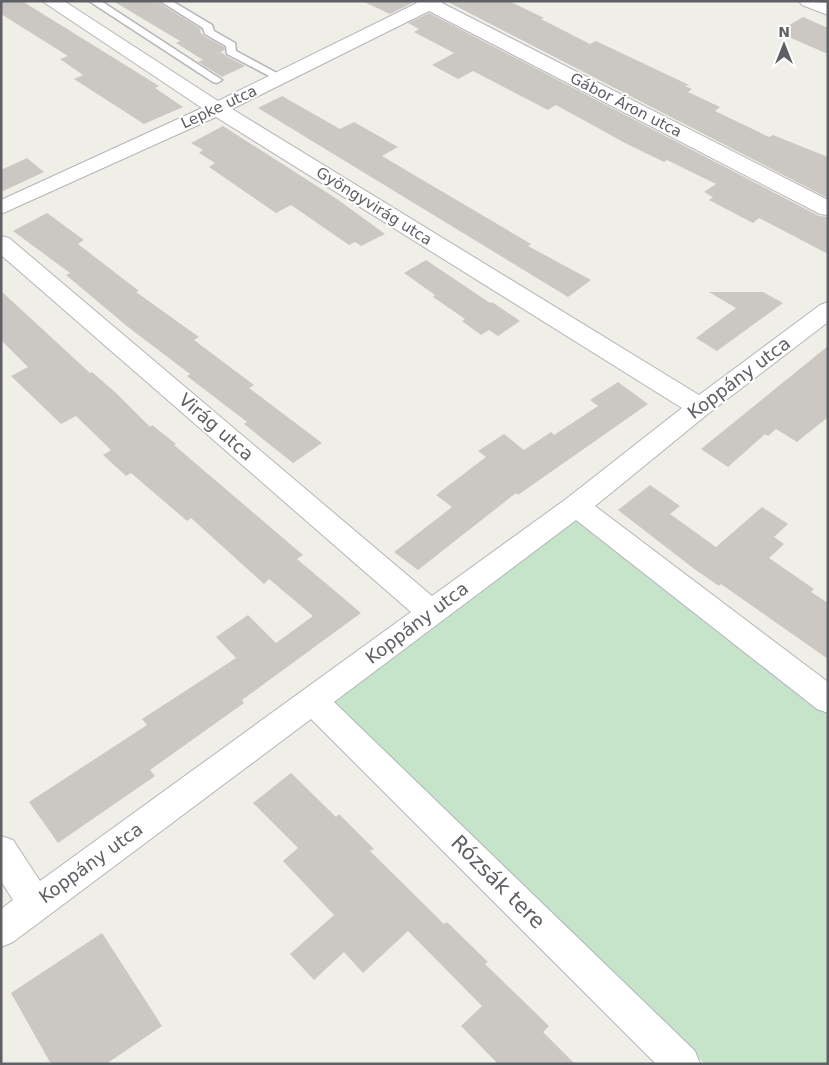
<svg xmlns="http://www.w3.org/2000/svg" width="829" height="1065" font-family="'DejaVu Sans',sans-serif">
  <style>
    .green { fill: #c5e4c9 }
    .building { fill: #cbc8c3 }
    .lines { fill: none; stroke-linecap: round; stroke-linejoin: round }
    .service-casing { stroke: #b4b5ba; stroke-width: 3 }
    .minor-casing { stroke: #b4b5ba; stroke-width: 2 }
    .service { fill: #fff; fill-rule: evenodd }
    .minor { fill: #fff; fill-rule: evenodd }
    .labels { text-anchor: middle; stroke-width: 4; stroke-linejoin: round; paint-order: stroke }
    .far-street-label { font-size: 15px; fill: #5e6065; stroke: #fff }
    .street-label { font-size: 18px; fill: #5e6065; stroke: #fff }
    .near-street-label { font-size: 21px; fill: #5e6065; stroke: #fff }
  </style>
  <rect width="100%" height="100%" fill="#efeee7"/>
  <path class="green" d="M577,517l251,195v352h-123l-374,-362z"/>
  <path class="building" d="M1,1h21l137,85 -4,2 28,19 -39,17 -70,-45 9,-4 -23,-16 8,-3 -67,-42z
    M113,1h43l45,28 -1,3 4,4 20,11 1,3 -22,10 -27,-17 4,-2z
    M362,1h51l1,1 -24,12z
    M446,1h63l35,17 -3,1 49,25 6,-3 93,44 -4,1 7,3 -4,3 32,15 -5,4 54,26 4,-2 55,22v41z
    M429,13l390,203 9,1v37l-69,-36 -6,5 -44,-23 4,-3 -9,-5 12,-8 -49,-24 -3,2 -39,-19 -69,-38 -8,5 -75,-39 -15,8 -26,-14 22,-12 -40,-21 5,-3 -11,-6z
    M803,17l25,11v26l-51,-22z
    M221,52l5,4 19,10 -23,11 -24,-15z
    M282,96l58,33 14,-7 44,25 -16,9 149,88 -3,2 63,34 -23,17 -310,-189z
    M223,126l114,73 48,35 -24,12 -6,-4 -6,3 -58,-40 -15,8 -67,-46 6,-4 -16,-10 4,-3 -12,-7z
    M27,158l17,14 -43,20v-22z
    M47,213l37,27 -6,4 61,47 -3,1 63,45 -5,3 60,45 -5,3 73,55 -29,20 -49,-39 3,-2 -60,-46 3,-2 -62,-47 -62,-52 4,-2 -57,-42z
    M426,260l64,43 2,-1 28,19 -22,15 -9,-6 -8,5 -19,-14 3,-2 -32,-22 2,-2 -31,-22z
    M1,291l89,82 2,-1 24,21 34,34 2,-2 24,19 -2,1 129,110 -6,4 64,54 -119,87 2,3 -94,67 5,6 -97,67 -29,-41 118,-77 -5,-6 94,-61 -20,-21 32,-22 28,28 37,-27 -44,-37 -5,5 -73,-66 -4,3 -56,-48 -5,3 -23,-21 8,-5 -35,-34 -15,8 -50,-48 17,-9 -27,-27z
    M709,292h54l20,11 -66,48 -21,-13 40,-30z
    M828,346v71l-31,25 -21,-13 -8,7 -3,-2 -37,33 -27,-18z
    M618,382l30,22 -130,91 -2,-2 -98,77 -24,-18 58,-45 -16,-12 50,-38 -8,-6 26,-17 20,16 27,-18 3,3 44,-29 -8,-6z
    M650,485l30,21 -10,8 46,33 46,-40 26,17 -14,13 10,7 -15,14 45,31 -3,3 17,11v56l-107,-75 -2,2 -26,-18 -75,-58z
    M291,773l45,44 3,-3 35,35 -4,2 74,73 3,-2 41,40 -3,2 64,62 -6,6 32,32h-77l-37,-38 21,-20 -74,-75 -45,42 -19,-21 -30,28 -24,-26 44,-39 -51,-54 15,-13 -45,-45z
    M102,933l60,93 -56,38h-55l-40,-71z"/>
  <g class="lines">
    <g class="service-casing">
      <path id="service" d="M89,1h12l121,79 -5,3 -4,-1z
        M160,1h12l40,24 2,6 21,12 1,8 50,27 -5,3 -4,-1 -50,-26 -1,-8 -21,-12 -2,-6z"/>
    </g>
    <g class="minor-casing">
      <path id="minor" d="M42,1h22l154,100 199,-98 -2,-2h29l-2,2 386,197v15l-8,-1 -391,-203 -197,98 467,286 121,-90 8,-3v20l-119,91 -114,93 233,176v31l-11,-4 -241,-189 -242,182 361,349 5,13h-44l-345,-345 -298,223 -12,5v-38l12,-9 -12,-19v-45l12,4 27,41 371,-269 -410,-357v-19l8,2 423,358 134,-97 116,-91 -466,-291 -215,97v-14l201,-92z
        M799,1l29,2v12l-26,-10z"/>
    </g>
    <use href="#service" class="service"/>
    <use href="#minor" class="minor"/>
  </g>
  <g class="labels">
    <g class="far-street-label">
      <text transform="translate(626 105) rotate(27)" y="5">Gábor Áron utca</text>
      <text transform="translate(219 107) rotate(-25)" y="5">Lepke utca</text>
      <text transform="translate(374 206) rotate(32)" y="5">Gyöngyvirág utca</text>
    </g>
    <g class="street-label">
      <text transform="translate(739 378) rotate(-37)" y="6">Koppány utca</text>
      <text transform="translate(216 427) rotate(41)" y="6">Virág utca</text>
      <text transform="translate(417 623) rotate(-37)" y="6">Koppány utca</text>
      <text transform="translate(91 863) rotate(-36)" y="6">Koppány utca</text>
    </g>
    <g class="near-street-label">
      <text transform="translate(498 882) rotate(45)" y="7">Rózsák tere</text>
    </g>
  </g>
  <rect width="829" height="1065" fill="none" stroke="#5e6065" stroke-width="5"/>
  <g transform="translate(784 45)" stroke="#ffffff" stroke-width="4" paint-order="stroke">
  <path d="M0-4L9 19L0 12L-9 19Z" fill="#5e6065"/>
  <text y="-8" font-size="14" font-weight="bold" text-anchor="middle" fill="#5e6065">N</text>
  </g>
</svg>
